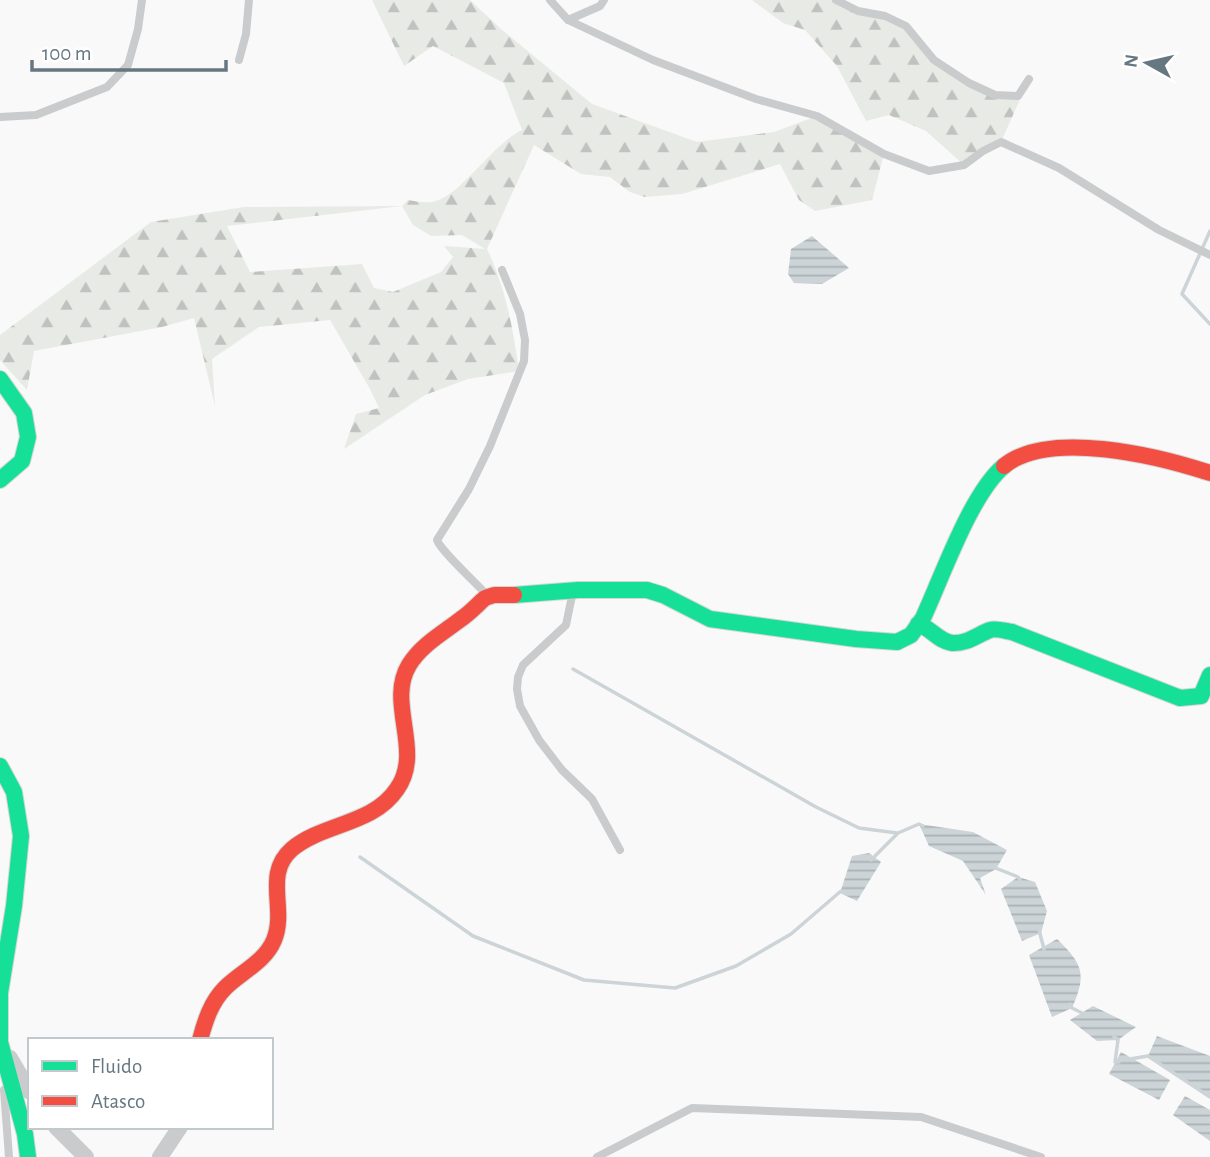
<svg xmlns="http://www.w3.org/2000/svg" width="1210" height="1157" font-family="'Alegreya Sans',sans-serif">
  <style>
    .forest { fill: url(#forest-firs); fill-rule: evenodd }
    .water { fill: url(#water-rules) }
    .lines { fill: none; stroke-linecap: round; stroke-linejoin: round }
    .stream { stroke: #ccd4d7; stroke-width: 3.5 }
    .fast-casing { stroke: #d5d6d7; stroke-width: 18 }
    .jam-casing { stroke: #d5d6d7; stroke-width: 18 }
    .lane { stroke: #cacbcc; stroke-width: 8 }
    .street { stroke: #cacbcc; stroke-width: 16 }
    .fast { stroke: #16e098; stroke-width: 16 }
    .jam { stroke: #f24e42; stroke-width: 16 }
  </style>
  <defs>
    <pattern id="forest-firs" width="22" height="20" patternUnits="userSpaceOnUse" patternTransform="scale(1.75)"><rect width="22" height="20" fill="#e8eae6"/><path d="M5 1l3.5 6h-7zM16 11l3.5 6h-7z" fill="#c0c2c0"/></pattern>
    <pattern id="water-rules" width="6" height="5" patternUnits="userSpaceOnUse" patternTransform="scale(1.75)"><rect width="6" height="5" fill="#ccd4d7"/><path d="M0 2.5h6" fill="none" stroke="#a9b1b4"/></pattern>
  </defs>
  <rect width="100%" height="100%" fill="#f9f9f9"/>
  <path class="forest" d="M372,0h98l31,29 91,75 105,38 77,-10 43,-16 67,38 -12,46 -57,11 -16,-11 -19,-36 -98,30 -37,3 -15,-5 -20,-15 -29,-3 -47,-29 -47,104c19,40 26,79 32,122l-51,8 -43,16 -81,54 12,-35 23,-6 -9,-19 -40,-69 -71,7 -47,32 3,47 -21,-88 -32,9 -128,24 -7,39 -27,-30v-25l151,-113 93,-15 158,-1 6,-6c7,1 15,3 23,2 27,-2 61,-58 91,-72l-18,-47 -71,-37 -29,20zM402,206l11,19 18,11 31,-1 23,14 -41,-3 9,11 -12,15 -48,20 -19,-4 -12,-24 -112,8 -23,-46z
    M752,0h84l70,26 28,34 61,35 23,1 11,-17 -28,63 -37,23 -38,-34 -37,-16 -23,6 -29,-55 -32,-36 -22,-7z"/>
  <path class="water" d="M812,236l37,32 -27,16 -28,-1 -6,-9 3,-25z
    M919,824l54,8 34,18 -11,19 -16,9 6,17 -23,-34 -34,-15z
    M869,853l12,9 -24,39 -17,-8 12,-37z
    M1018,877l17,5 12,29 -6,22 -19,8 -21,-52z
    M1057,939c26,25 30,35 15,69l-20,9 -23,-62z
    M1093,1006l43,21 -18,13 -21,1 -27,-21z
    M1157,1036l53,20v41l-62,-41z
    M1121,1052l49,28 -11,20 -50,-26z
    M1185,1096l25,14v31l-37,-26z"/>
  <g class="lines">
    <path class="stream" d="M1210,231l-28,63 28,30
      M573,669l243,138 43,21 38,5
      M360,857l113,79 111,44 91,8 61,-22 55,-32 50,-43
      M871,860l27,-27 21,-9 4,2
      M993,867l25,10 2,3
      M1039,930l5,19
      M1070,1004l2,4 14,7
      M1114,1037l4,3 -3,22h4
      M1130,1059l18,-3 62,41"/>
    <g class="fast-casing">
      <path id="fast" d="M0,379l24,34 4,24 -6,24 -22,19
        M514,595l64,-5h69l16,5 47,24 146,20 41,3 14,-7 12,-17c19,-41 48,-125 81,-152
        M918,624c13,4 20,17 34,19 15,1 25,-8 38,-13 6,-2 15,1 22,2l168,66 21,-2 9,-21
        M0,766l14,26 7,44 -7,70 -14,87v49l25,92 3,23"/>
    </g>
    <g class="jam-casing">
      <path id="jam" d="M1004,466c45,-37 154,-10 206,7
        M200,1040c5,-19 11,-38 25,-52 16,-16 40,-26 49,-48 13,-31 -11,-66 18,-91 31,-26 81,-24 105,-60 27,-38 -11,-86 12,-124 12,-20 34,-32 52,-46 9,-6 16,-14 24,-21l9,-3h20"/>
    </g>
    <path class="lane" d="M550,0l18,20 85,40 103,39 61,17 67,38 45,17 35,-6 19,-14 18,-9 58,26 100,62 51,25
      M836,0l22,11 27,5 21,10 28,34 35,23 26,12 23,1 11,-17
      M568,20l32,-14 4,-6
      M239,60l7,-26 3,-34
      M0,117l36,-2 71,-28 21,-22 10,-36 4,-29
      M573,591l-7,34 -43,40 -5,12 -1,12 3,17 19,34 23,30 30,29 28,51
      M488,596c-10,-11 -48,-46 -51,-56l32,-51 21,-43 34,-85 1,-21 -5,-26 -18,-44
      M4,1090l5,67
      M597,1157l95,-49 229,9 120,40"/>
    <path class="street" d="M10,1058l20,34
      M56,1127l30,30
      M160,1157l20,-30"/>
    <use href="#fast" class="fast"/>
    <use href="#jam" class="jam"/>
  </g>
  <rect x="28" y="1038" width="245" height="91" fill="#ffffff" stroke="#c2c9cd" stroke-width="2"/>
  <rect x="42" y="1061" width="35" height="10" fill="#16e098" stroke="#c2c9cd" stroke-width="2"/>
  <text x="91" y="1073" font-size="21" fill="#667781">Fluido</text>
  <rect x="42" y="1096" width="35" height="10" fill="#f24e42" stroke="#c2c9cd" stroke-width="2"/>
  <text x="91" y="1108" font-size="21" fill="#667781">Atasco</text>
  <g transform="translate(1147 63) rotate(278)" stroke="#ffffff" stroke-width="5" paint-order="stroke">
  <path d="M0-5L12 26L0 18L-12 26Z" fill="#667781"/>
  <text y="-10" font-size="19" font-weight="bold" text-anchor="middle" fill="#667781">N</text>
  </g>
  <path d="M32 60v10h194v-10" fill="none" stroke="#667781" stroke-width="3.5"/>
  <text x="42" y="60" font-size="21" fill="#667781" stroke="#ffffff" stroke-width="5" paint-order="stroke">100 m</text>
</svg>
